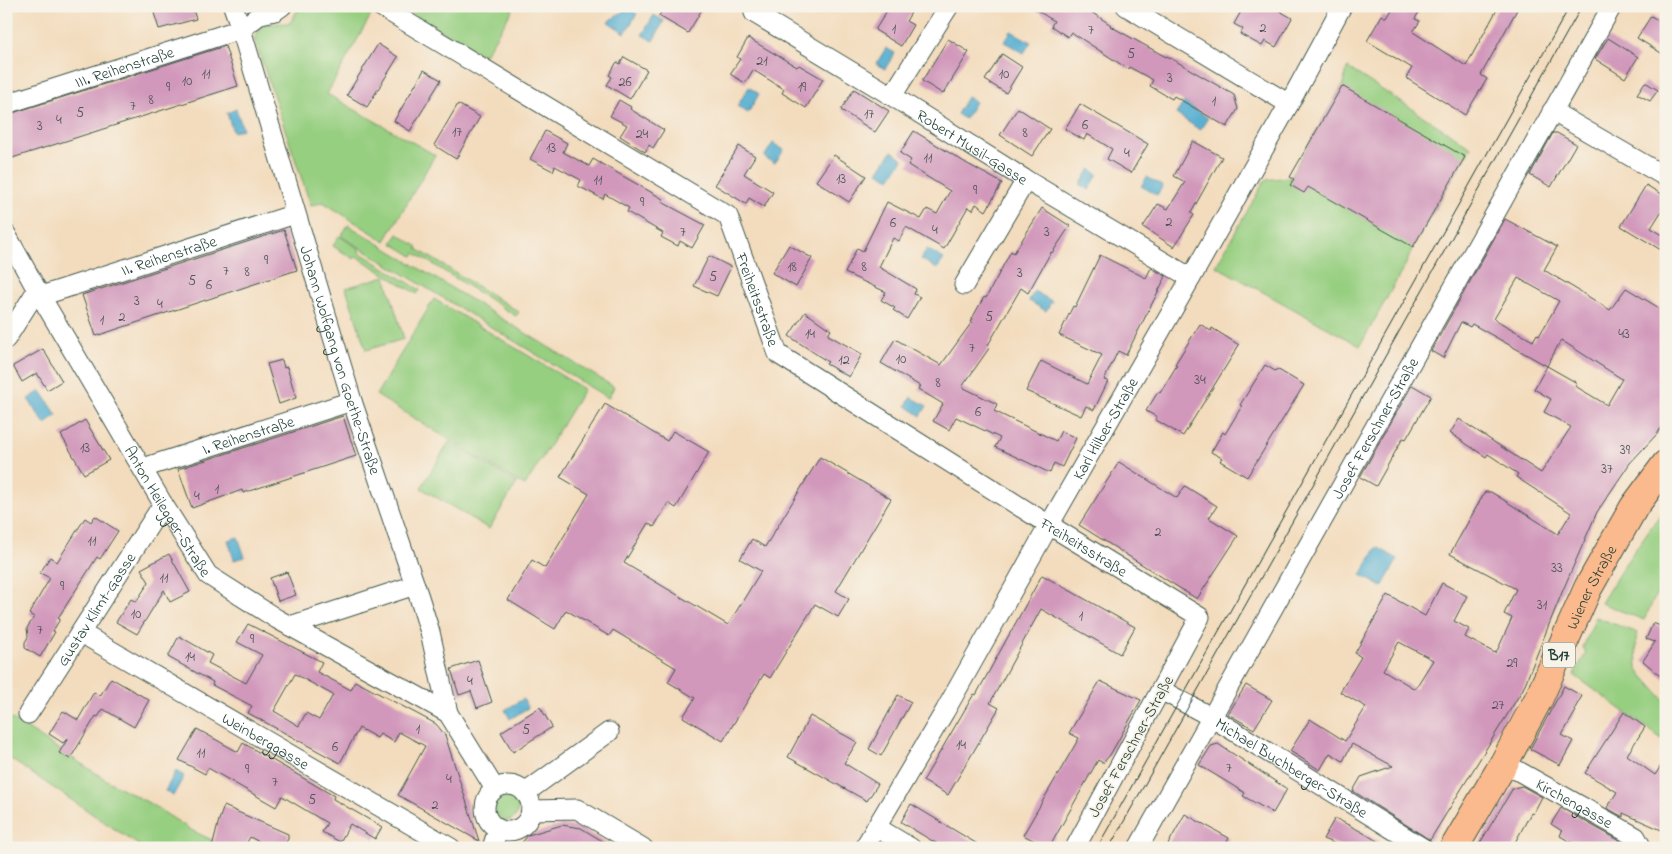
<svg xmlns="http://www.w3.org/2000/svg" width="1672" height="854" font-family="'Indie Flower',sans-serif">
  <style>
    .green { fill: #97cf81; stroke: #5b865a }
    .water { fill: #53add0; stroke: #397582 }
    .building { fill: #d198bb; fill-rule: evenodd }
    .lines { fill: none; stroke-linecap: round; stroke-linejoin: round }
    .street-casing { stroke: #3f5549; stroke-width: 21 }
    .primary-casing { stroke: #3f5549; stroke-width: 30 }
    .street { stroke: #fff; stroke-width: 19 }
    .primary { stroke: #fbba8d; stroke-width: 28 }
    .tram { stroke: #1f3d34; stroke-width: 1 }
    .labels { text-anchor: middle; stroke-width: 4; stroke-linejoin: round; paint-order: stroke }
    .number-label { font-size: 14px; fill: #4c5456 }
    .shield { fill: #f7f3e8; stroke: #60746a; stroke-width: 1 }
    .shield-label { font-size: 15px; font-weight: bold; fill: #1f3d34 }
    .street-label { font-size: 16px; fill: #1f3d34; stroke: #f7f3e8 }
  </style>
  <rect width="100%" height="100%" fill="#f7f3e8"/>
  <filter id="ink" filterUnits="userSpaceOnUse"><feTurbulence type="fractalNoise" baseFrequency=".02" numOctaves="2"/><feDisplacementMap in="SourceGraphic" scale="10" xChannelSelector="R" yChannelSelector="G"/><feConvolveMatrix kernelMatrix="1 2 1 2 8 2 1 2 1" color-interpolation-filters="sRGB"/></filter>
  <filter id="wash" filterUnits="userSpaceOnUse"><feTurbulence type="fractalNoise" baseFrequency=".0096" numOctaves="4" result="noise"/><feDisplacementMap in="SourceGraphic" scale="20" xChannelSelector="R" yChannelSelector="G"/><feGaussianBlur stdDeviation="1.12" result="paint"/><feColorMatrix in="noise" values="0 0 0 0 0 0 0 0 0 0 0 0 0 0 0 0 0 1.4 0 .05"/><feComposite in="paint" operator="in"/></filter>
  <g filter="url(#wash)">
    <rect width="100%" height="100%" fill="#f3dcbd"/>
    <path class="green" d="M300,6h57l14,9 -44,79 108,61 -50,86 -62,-39 -12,4 -57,-168 10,-14 26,-1z
      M410,6h105l-31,50 -77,-45z
      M1348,68l123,79 -58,100 -6,15 -47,84 -144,-80 49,-86 25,-3 52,-91z
      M348,225l266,162 -6,11 -267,-162z
      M398,234l20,13 -1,2 102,63 -3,4 -101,-63 -2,3 -21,-13z
      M339,236l21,13 -1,3 61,38 -3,4 -61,-38 -2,3 -21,-13z
      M385,276l19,63 -38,11 -20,-62z
      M434,299l150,90 -59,97 -149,-91z
      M449,442l68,41 -28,46 -68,-41z
      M1666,506v69l-22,45 -43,-17 24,-39z
      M1596,617l42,16 -2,6 1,30 29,33v40l-92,-67 12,-22 -3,-6z
      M6,715l102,66 41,22 44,28 19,9 -2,8h-67l-137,-92z
      M494 809a12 12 0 1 1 24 0a12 12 0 1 1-24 0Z"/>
    <path class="water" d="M628,8l9,6 -12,19 -17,-11z
      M654,15l10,6 -11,20 -11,-6z
      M1011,31l20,11 -7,11 -20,-11z
      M886,48l9,5 -10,16 -9,-5z
      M749,87l10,7 -11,19 -11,-7z
      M967,97l8,5 -10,17 -8,-5z
      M1184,102l24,16 -8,12 -24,-16z
      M236,109l7,20 -10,3 -6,-19z
      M773,143l11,7 -9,13 -11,-6z
      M892,151l11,8 -13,20 -12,-7z
      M1090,169l8,5 -9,16 -9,-5z
      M1147,177l16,9 -6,9 -16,-9z
      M927,249l17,10 -7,10 -16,-10z
      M1034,291l18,10 -6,10 -17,-10z
      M41,391l16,24 -12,9 -17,-25z
      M911,397l16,9 -6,10 -15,-10z
      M238,537l7,20 -11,3 -6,-20z
      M1377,547l21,12 -16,28 -21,-12z
      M523,699l5,9 -18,11 -5,-9z
      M176,771l8,5 -11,20 -8,-5z"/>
    <g id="blocks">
      <path class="building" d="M176,6h16l4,13 -37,10 -5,-16z
        M665,6h39l-16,27 -29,-17z
        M890,6h25l-9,15 7,4 -12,21 -26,-16z
        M1030,6h52l29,19 -1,1 56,31 1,-1 67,39 4,14 -11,18 -53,-31 -2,3 -22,-13 3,-6 -24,-13 -1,2 -57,-37 -3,5 -17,-11 3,-5z
        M1244,6h27l21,12 -16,29 -11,-6 -3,5 -22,-12 3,-5 -9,-5z
        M1394,6h28l-7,13 5,2 -7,11 53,34 33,-60h20l-38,69 6,4 -22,36 -59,-37 6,-10 -45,-27 15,-26 5,3z
        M1651,16l15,9v31l-29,-18z
        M748,38l49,29 2,-2 24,14 -17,29 -24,-15 2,-4 -31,-19 -8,13 -15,-9 10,-15 -3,-2z
        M1608,38l30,19 -13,21 -30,-19z
        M948,39l21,13 -26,42 -21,-13z
        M378,44l20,13 -31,50 -20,-12z
        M225,46l13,40 -232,74v-45z
        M1002,54l20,13 -16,26 -21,-13z
        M624,57l23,13 -17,29 -23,-14 5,-8 -3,-2 8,-13 3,2z
        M424,70l17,10 -31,51 -16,-10z
        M1645,82l13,8 -8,11 -13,-7z
        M1342,86l123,71 -52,90 -105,-60 -4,6 -14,-8 4,-6 -4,-2z
        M854,89l35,22 -14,21 -34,-22z
        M619,100l12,7 -1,2 34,21 -11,18 -4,-3 -4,7 -25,-16 7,-11 -17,-9z
        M458,104l22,13 -24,42 -22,-14z
        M1080,104l68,40 -17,29 -24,-14 5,-10 -25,-15 -3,6 -19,-11z
        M1018,108l32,21 -18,27 -32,-21z
        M545,131l22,12 -4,9 26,14 4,-7 70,40 -1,3 43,23 -13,23 -12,-7 -2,5 -17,-9 2,-4 -36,-21 2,-4 -24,-14 -2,5 -25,-13 3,-6 -26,-14 -2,5 -23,-12z
        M914,131l52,32 36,20 -16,28 -10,-7 -3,6 -5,-3 -24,42 -38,-22 -7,14 -6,-3 -14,29 37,22 -2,5 6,3 -13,22 -14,-9 2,-2 -14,-8 5,-8 -41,-19 12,-25 6,3 24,-49 34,17 6,-10 10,5 13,-23 -42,-26 3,-5 -11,-7z
        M1553,133h4l19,11 -25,43 -21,-12z
        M1193,141l29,16 -31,56 3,2 -20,32 -31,-20 15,-23 10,5 17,-27 -11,-6z
        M739,146l16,10 -11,18 29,18 -9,15 -15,-9 -3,6 -31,-19z
        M834,155l32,21 -17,26 -33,-21z
        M1646,185l20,12v7l-15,24 15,9v16l-45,-27z
        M1042,208l28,18 -18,27 -1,-1 -23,41 -7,-5 -33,57 2,2 -28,40 35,17 -3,7 62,30 5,-10 15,7 -14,29 -8,-4 -4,10 -55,-26 5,-9 -44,-21 -7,13 -16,-9 10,-17 -25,-15 2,-3 -39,-23 14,-24 46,26 31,-43h-2l14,-25 2,1 25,-47 3,2z
        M1505,219l52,28 -13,23 50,30 16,10 16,-22 40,24v109l-9,13 -27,29 -33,49 -34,78 -40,99 -93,151 -77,-49 8,-14 32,-11 -41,-22 -9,17 -13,-8 -10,17 -30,-19 20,-32 35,22 21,-34 -26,-15 21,-35 -6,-4 33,-58 37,21 17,-33 25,13 -13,25 15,8 -4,8 30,16 3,-4 14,-31 -8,-4 12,-25 -66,-35 35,-62h6l67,42 13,-21 -55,-36 2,-3 -30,-20 -2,3 -36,-24 9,-14 82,54 30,-46 -27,-15 7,-13 -17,-10 13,-23 -75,-42 -2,3 -9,-5 -18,36 -12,-7zM1518,278l41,23 -20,35 -2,-2 -4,7 -39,-22zM1561,340l61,39 -15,26 -32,-19 2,-3 -30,-17zM1399,642l34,18 -18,29 -32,-19z
        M284,230l13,40 -201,66 -14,-41z
        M789,245l23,13 -16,29 -24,-14z
        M1100,255l46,23 5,-10 15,8 -40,79 -8,-4 -14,29 4,1 -14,29 -8,-4 -5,10 -55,-25 15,-30 46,23 15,-29 -43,-20 14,-29 2,1z
        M709,256l22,11 -14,29 -23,-10z
        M805,312l26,18 -3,5 34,19 -13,23 -23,-13 2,-2 -39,-26z
        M1200,324l11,7 1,-3 27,17 -56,91 -27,-16 1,-3 -11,-6 12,-19 2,1 17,-28 -2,-1z
        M43,349l19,32 -15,9 -10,-17 -15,9 -9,-16z
        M282,360l2,8 3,-1 9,31 -17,6 -12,-40z
        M1265,365l10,6 2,-2 27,16 -57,92 -27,-16 2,-3 -11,-6 12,-20 2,2 17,-28 -2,-1z
        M1412,385l19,11 -25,43 -3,-1 -27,48 -16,-9z
        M605,404l62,37 6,-10 36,21 -33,56 -8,-5 -14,24 -6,-4 -24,40 104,62 33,-54 -21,-12 12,-20 13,8 55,-90 71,42 -55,92 13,8 -11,18 -23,-13 -45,74 -6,-4 -41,67 -40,-24 12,-19 -27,-16 8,-14 -63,-38 -4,6 -43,-26 -11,19 -47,-29 24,-40 13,8 44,-74 -29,-17z
        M343,416l13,40 -113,37 -1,-3 -50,18 -14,-39z
        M85,420l24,40 -25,14 -23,-39z
        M1119,462l58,36 8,-12 32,20 -8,12 29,18 -41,63 -118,-74z
        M95,516l23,15 -18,28 -3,-2 -39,61 2,1 -7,12 2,1 -15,25 -15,-9v-6l3,-5 -1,-9 7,-11 -5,-3 21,-36 -10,-5 10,-16 7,5 28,-44 6,4z
        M169,554l21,38 -20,10 -6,-12 -27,44 -21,-12 15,-23 5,3 13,-20 -8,-13z
        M287,572l9,23 -18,6 -8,-23z
        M1042,575l93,52 -15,27 -79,-45 -51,94 9,5 -51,87 -25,-14 51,-87 2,1z
        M1653,623l12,5 1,-1v53l-23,-19 12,-19 -9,-3z
        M248,624l74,38 -5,10 34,18 4,-9 81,43 9,11 34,106 -81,-46 27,-49 -26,-14 -5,10 -14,-8 -3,4 -18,-10 -19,35 -92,-50 4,-7 -40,-21 1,-3 -45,-25 11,-21 33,19 -4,8 38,20 16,-28 -25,-13zM295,674l38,21 -14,25 -13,-7 -7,13 -25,-15z
        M478,660l14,42 -15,6 -6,-17 -12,4 -8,-26z
        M111,678l38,22 -15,27 -31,-18 -5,8 -2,-1 -26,43 -11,-6 9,-15 -5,5 -14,-9 14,-23 15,9 16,-28 6,4z
        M1100,681l41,19 -31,55 -7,8 -5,-3 -49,88 -26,-13 56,-97 -10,-5z
        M1246,685l26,15 -18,29 -26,-15z
        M1564,686l18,10 -8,14 2,1 -14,24 11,6 -13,24 -30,-16z
        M898,695l13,7 -30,54 -12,-7z
        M540,707l12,20 -39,25 -12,-20z
        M1624,712l21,15 -18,28 28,20 11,-17v74l-43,-19v4l-16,-9 10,-16 -32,-19z
        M810,716l47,26 -13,21 34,21 -11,17 -79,-44z
        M197,729l41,23 5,-9 91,53 -1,3 49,28 -7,12 -25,-15 -10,18 -18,-10 5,-9 -45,-27 -6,11 -68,-39 -3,6 -26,-14z
        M1218,744l69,45 -14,24 -30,-17 2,-3 -46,-28 12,-19z
        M1522,786l20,11 -9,17 -2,-1 -19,35h-35l36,-60z
        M911,804l73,44h-40l-43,-26z
        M224,806l64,28v5l-5,9h-13l-20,-11 -6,11h-32l7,-28z
        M1561,808l61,34v6h-41l-21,-12 2,-5 -11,-7z
        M1185,814l44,24 -5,10h-58z
        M1335,818l27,14 27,16h-43l-23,-9z
        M562,825l19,3 33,20h-96l10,-13z"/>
    </g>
  </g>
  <g filter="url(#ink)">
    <use href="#blocks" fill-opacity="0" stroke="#3f5549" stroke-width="1"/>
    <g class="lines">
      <g class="street-casing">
        <g id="street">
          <path id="s1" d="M233,6l8,23 111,372 67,196 11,35 18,81"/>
          <path id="s2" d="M380,6l348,210 50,138 271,171 151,92 -125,231"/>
          <path d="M1126,6l163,98"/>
          <path id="s3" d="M754,13l138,83 134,84 165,98"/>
          <path d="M892,96l57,-90"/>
          <path id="s4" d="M6,104l235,-75 20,-15 14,-3 7,-5"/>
          <path d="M1552,111l114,66"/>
          <path id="s5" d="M6,234l31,56 126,214 45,71 69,44 171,94 47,76"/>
          <path d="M964,285l62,-105"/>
          <path id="s6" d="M41,296l254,-82"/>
          <path d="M6,339l31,-49"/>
          <path id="s7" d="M143,468l209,-67"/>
          <path d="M290,626l125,-41"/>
          <path id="s8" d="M81,633l370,215"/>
          <path id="s9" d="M1161,690l50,27 212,131"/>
          <path id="s10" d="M28,714l135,-210"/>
          <path id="s11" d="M1504,763l132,74 6,11"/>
          <circle cx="508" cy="808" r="23"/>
          <path d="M525,793l84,-61"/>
          <path d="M531,810l46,-1 66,39"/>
          <path d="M876,827l35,21"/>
          <path d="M492,848l6,-19"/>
          <path id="s12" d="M864,848l81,-137 104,-186 142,-247 98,-174 53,-98"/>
          <path id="s13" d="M1138,848l474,-842"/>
        </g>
      </g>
      <g class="primary-casing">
        <g id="primary">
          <path id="s14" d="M1454,848l50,-85 35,-65 49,-110 46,-81 32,-43"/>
        </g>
      </g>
      <use href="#street" class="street"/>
      <use href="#primary" class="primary"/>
      <path class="tram" d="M1097,848l473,-842
        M1109,848l473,-842"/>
    </g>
  </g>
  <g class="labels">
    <g class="number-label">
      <text x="1263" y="32">2</text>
      <text x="894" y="33">1</text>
      <text x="1091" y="34">7</text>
      <text x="1131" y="58">5</text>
      <text x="762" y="65">21</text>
      <text x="206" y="78">11</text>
      <text x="1004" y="78">10</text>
      <text x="1170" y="82">3</text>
      <text x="187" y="85">10</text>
      <text x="625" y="86">26</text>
      <text x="168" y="91">9</text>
      <text x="802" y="91">19</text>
      <text x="151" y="104">8</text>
      <text x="1214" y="105">1</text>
      <text x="133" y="110">7</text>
      <text x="80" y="117">5</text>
      <text x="869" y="118">17</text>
      <text x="59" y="124">4</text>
      <text x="1085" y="129">6</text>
      <text x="40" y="130">3</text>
      <text x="457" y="136">17</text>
      <text x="1025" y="137">8</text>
      <text x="642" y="138">24</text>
      <text x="551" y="152">13</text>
      <text x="1127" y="157">4</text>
      <text x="928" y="162">11</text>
      <text x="841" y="183">13</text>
      <text x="598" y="184">11</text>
      <text x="975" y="194">9</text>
      <text x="642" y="206">9</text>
      <text x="1169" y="226">2</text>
      <text x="893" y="227">6</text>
      <text x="935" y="234">4</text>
      <text x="683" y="236">7</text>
      <text x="1047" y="236">3</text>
      <text x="266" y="264">9</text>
      <text x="792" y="271">18</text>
      <text x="864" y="271">8</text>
      <text x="226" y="275">7</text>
      <text x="247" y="276">8</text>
      <text x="1020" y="277">3</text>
      <text x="713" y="281">5</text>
      <text x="192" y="285">5</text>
      <text x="209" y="289">6</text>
      <text x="137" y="305">3</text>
      <text x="160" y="308">4</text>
      <text x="122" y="321">2</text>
      <text x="989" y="321">5</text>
      <text x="102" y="324">1</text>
      <text x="810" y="338">14</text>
      <text x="1624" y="338">43</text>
      <text x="972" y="352">7</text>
      <text x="901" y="363">10</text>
      <text x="844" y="364">12</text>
      <text x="1200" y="384">34</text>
      <text x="938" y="387">8</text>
      <text x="978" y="416">6</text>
      <text x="85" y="452">13</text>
      <text x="1625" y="454">39</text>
      <text x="1607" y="473">37</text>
      <text x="217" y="493">1</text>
      <text x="197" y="500">4</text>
      <text x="1158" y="536">2</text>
      <text x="92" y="545">11</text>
      <text x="1557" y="572">33</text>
      <text x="164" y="582">11</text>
      <text x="62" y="590">9</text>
      <text x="1542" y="609">31</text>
      <text x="136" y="618">10</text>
      <text x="1081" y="620">1</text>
      <text x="40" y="634">7</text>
      <text x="252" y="643">9</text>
      <text x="190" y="661">14</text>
      <text x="1512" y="667">29</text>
      <text x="470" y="685">4</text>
      <text x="1498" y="709">27</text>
      <text x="418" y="733">1</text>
      <text x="526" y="734">5</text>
      <text x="961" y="749">14</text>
      <text x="335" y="751">6</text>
      <text x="201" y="757">11</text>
      <text x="1229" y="772">7</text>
      <text x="247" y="773">9</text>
      <text x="449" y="783">4</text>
      <text x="275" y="786">7</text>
      <text x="312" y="804">5</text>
      <text x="435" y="809">2</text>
    </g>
    <rect class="shield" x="1543" y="642.5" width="32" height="25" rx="4"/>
    <g class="shield-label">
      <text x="1559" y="660">B17</text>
    </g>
    <g class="street-label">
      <text dy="6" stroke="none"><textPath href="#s4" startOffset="124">III. Reihenstraße</textPath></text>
      <text dy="6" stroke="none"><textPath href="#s3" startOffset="256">Robert Musil-Gasse</textPath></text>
      <text dy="6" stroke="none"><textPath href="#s6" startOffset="134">II. Reihenstraße</textPath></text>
      <text dy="6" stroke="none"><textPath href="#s2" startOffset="495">Freiheitsstraße</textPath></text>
      <text dy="6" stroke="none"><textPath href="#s1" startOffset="370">Johann Wolfgang von Goethe-Straße</textPath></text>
      <text dy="6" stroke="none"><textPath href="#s13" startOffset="482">Josef Ferschner-Straße</textPath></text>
      <text dy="6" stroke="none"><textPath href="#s12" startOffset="484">Karl Hilber-Straße</textPath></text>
      <text dy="6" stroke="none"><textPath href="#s7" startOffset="110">I. Reihenstraße</textPath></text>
      <text dy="6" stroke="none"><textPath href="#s5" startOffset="321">Anton Heilegger-Straße</textPath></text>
      <text dy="6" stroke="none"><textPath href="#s2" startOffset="915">Freiheitsstraße</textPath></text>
      <text dy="6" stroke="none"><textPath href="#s14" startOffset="295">Wiener Straße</textPath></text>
      <text dy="6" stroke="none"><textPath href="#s10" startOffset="125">Gustav Klimt-Gasse</textPath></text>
      <text dy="6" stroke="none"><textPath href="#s8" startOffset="214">Weinberggasse</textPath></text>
      <text transform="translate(1130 746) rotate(-61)" y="6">Josef Ferschner-Straße</text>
      <text dy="6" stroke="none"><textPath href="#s9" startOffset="152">Michael Buchberger-Straße</textPath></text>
      <text dy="6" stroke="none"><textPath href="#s11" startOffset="81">Kirchengasse</textPath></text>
    </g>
  </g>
  <rect width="1672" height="854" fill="none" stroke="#f7f3e8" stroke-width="25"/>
</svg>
